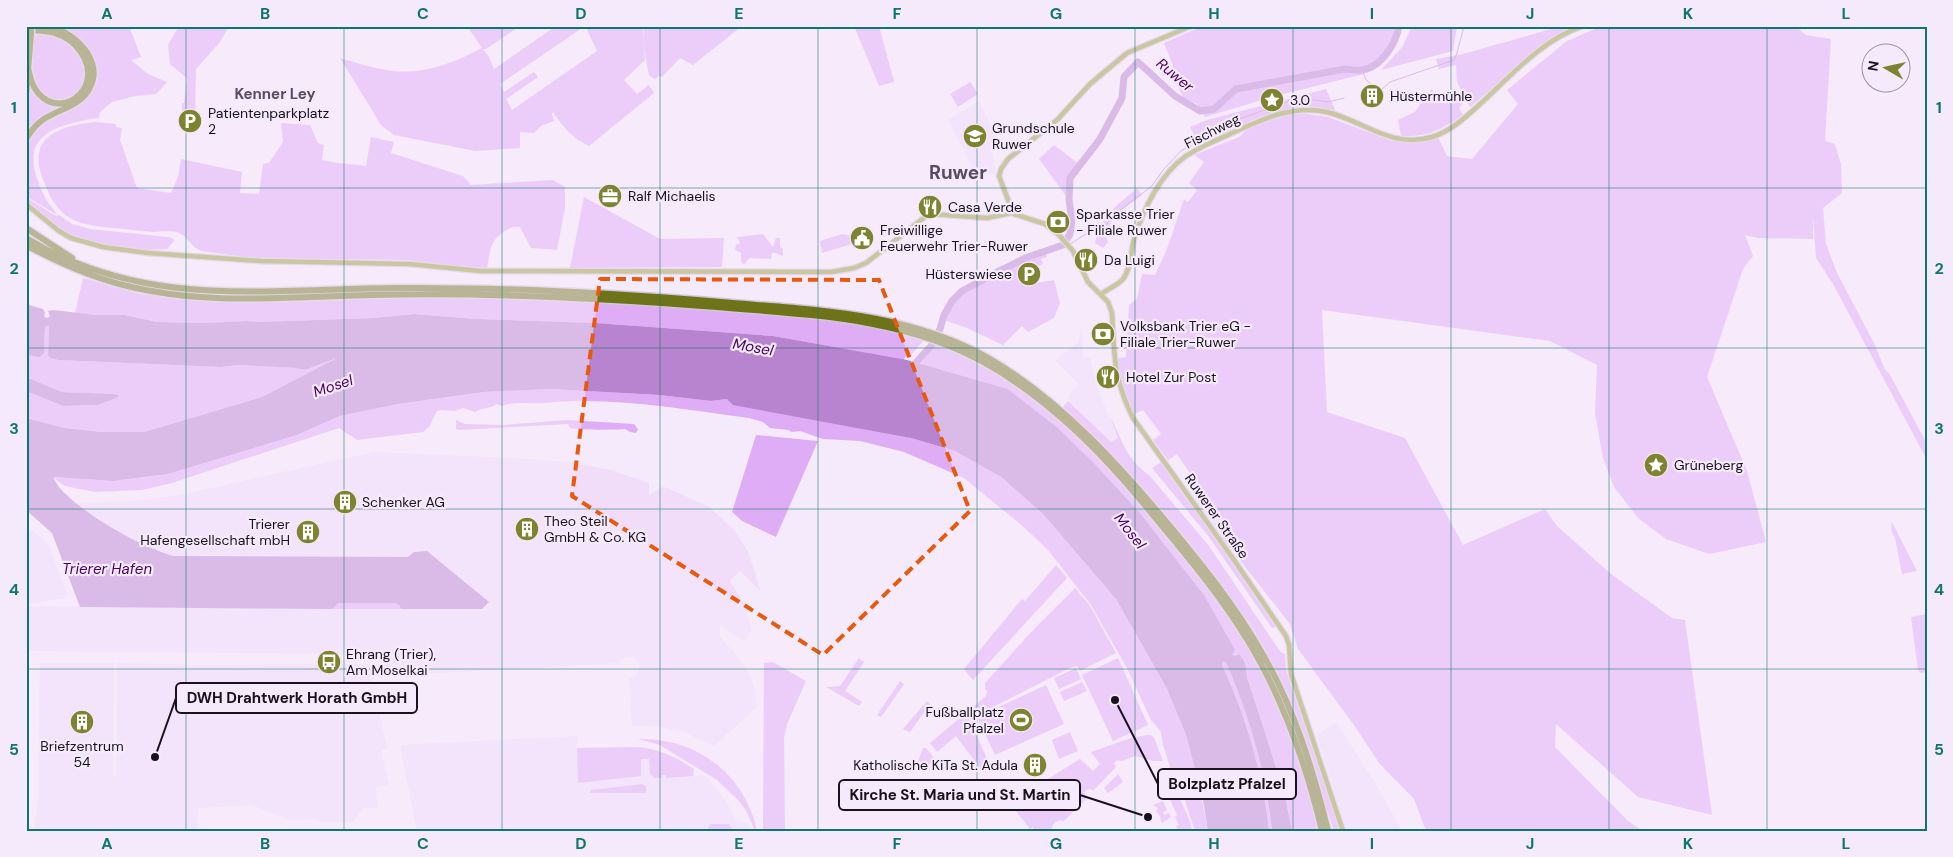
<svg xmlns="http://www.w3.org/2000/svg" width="1953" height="857" font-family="'DM Sans',sans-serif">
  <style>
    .built { fill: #f1ddfa }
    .green { fill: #dfacf6 }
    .water { fill: #b883cf }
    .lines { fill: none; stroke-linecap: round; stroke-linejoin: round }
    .stream { stroke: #b883cf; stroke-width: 1 }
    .river { stroke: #b883cf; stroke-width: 7 }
    .secondary-casing { stroke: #d2c7d7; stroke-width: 7 }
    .highway-casing { stroke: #d2c7d7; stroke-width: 9 }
    .secondary { stroke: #959c37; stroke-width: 4.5 }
    .highway { stroke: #6e7319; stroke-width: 6 }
    .highway-bridge-casing { stroke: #d2c7d7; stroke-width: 9; stroke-linecap: butt }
    .highway-bridge { stroke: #6e7319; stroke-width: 6 }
    .marked { fill: none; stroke: #e8590c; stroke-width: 4; stroke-dasharray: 10 6; stroke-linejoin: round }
    .grid { fill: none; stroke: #0f766e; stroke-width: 1; stroke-opacity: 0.55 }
    .labels { text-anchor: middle; stroke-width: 4.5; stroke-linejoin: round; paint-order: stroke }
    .poi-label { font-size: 14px; fill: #19121c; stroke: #f5eafb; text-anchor: start }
    .street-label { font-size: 14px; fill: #19121c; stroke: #f5eafb }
    .water-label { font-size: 15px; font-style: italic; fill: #480060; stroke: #f5eafb }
    .neighbourhood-label { font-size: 15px; font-weight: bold; fill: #5a4a62; stroke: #f5eafb }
    .district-label { font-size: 19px; font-weight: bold; fill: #5a4a62; stroke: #f5eafb }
    .leader { fill: none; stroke: #19121c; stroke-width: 2 }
    .callout-dot { fill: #19121c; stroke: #f5eafb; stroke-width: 2 }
    .callout { fill: #f5eafb; stroke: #19121c; stroke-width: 2 }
    .callout-label { font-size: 15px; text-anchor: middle; font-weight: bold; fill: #19121c }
    .neatline { fill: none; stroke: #0f766e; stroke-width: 2 }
    .grid-label { font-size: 16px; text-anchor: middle; font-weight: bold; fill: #0f766e }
  </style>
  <rect width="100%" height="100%" fill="#f5eafb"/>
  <path class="built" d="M979,101l16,32 -1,6 -3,6 5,30 -21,-3 -27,-52z
    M1082,324l1,34h7l7,30 22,51 -12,7 -40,-48 12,-14 -24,-24 23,-17z
    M374,452l138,6 57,4 42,8 38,13v12l14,-8 5,1 41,19 24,22 15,22 13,41 -21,-21 -10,10 12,19 10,30 -7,11 -25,-15v11l14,15 15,21 6,18 2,16 -43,39 -33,-15 -28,-5h-21l-3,-48 8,-3 3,-9 -1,-4 -5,-4 -10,-1 -6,6 -234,13 -5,-22 -343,-3 -10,-1v-44l305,3 7,-6 144,6 7,-8 -76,-47 -5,3 -234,-1 -22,-6 -70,-40 -7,-7 61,-2 44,-6z
    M1198,486l29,43 -7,6 -31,-43z
    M26,526l22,17 19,50 -2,5 -39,6z
    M40,663h74l-1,113 4,1v-114l82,2 168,-1 3,2v3l-3,1 1,4h3l16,74v1l-5,1v6l7,28 -14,4 3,20h-15l-10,14h-34l-5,-3 -25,1 -37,-15 -54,3 -1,23h-164l5,-28z
    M1336,722l39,61 27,48h-55l-30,-96z
    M577,736l1,47 63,-7v-17l8,-1 1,16 16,1v3l36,-3 3,1 19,22 12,22 12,3 2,8h-333l-17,-86z"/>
  <path class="green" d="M57,26h72l12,31 -10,3 17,14 19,8 -11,12 -21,2 -23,6 -12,10 -1,6c-12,1 -22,4 -34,7 -41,13 -36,41 -19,74 3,6 9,11 11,16l-31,-19v-53l5,-8 7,-9 13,-9 45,-42z
    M179,26h50l-9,16 -24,27 -1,51h-13v-17h2l3,-25 -17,-14 -2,-19z
    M467,26h53l-34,23h-3l6,8 5,12 62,-43h29l-85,58 4,8 30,-20 4,5 -32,22 6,11 85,-59 -12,-25h58v13l1,-13h98l-49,39 -13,-7 -18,19 -2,-1 -6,3 -5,-4 -6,-31 2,16 -21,20 13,14 12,-9 5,8 -65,53c-16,-7 -27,-20 -36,-34l-1,2 2,7 -13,5 -7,7 -14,-1v16l-45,3 -81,-16 -13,-10 -41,-67c17,5 35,11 53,13 31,4 62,-9 89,-23z
    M854,26h25l15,56 -15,4z
    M1203,26h196l-2,12 -19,26 -15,6 1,4 -89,22 -70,21 -8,-13 -13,-6 -7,-12 -5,-23 -8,-20z
    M1412,26h45l-4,25 -72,19 22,-24z
    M1562,26h11l-29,19 -74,62 -13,-25 -1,-17 -17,4 -3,-10 23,-4z
    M1602,26h193l11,9 25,4 -6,102 10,3 6,20 1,29 -19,15 3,36 11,29 38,72 10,25 4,3 38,71v16l-94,-176 -17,-26 -3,-40v21l-55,-1 -13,-3 8,21 -10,13 -36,108 40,94 19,71 -57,12 -43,-15 -28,-21 -24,-31 -11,-29 -8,-45 2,-48 -47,-24 -228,-31 5,102 78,26 58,107 82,-36 12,17 54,48 61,44 13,2 27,195 -74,-18 -82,-73 -1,23 73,74 15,10h-217l-12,-32 -35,-36 -25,-38 -56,-76 -8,-25 -70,-89 7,-7 -50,-74 -9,6 -15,-20 8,-6 -18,-24 -11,5 -6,-10 -11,-46 11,-2 3,-52 8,-6 5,-25 13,1 12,-26 17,-50 4,3 9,-12 -8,-7 15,-21 -10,-7 45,-18 10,-9 13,-6 20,-7 18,-2 28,4 64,24 23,-1 22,-5 10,21 25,3 46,-55 -11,-14 60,-49z
    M36,33c17,1 33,5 43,21 5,8 10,18 6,29 -5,16 -25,22 -38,14 -3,-2 -7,-4 -9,-7 -9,-17 -6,-39 -2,-57z
    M970,82l8,12 -20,13 -8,-13z
    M30,85l8,11 30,9 -42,30z
    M1326,89l10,23c-49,-14 -93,12 -136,34l-10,-19 17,-7z
    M1432,89l5,7 16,-7 9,15 -3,4 4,7c-23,15 -34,22 -62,21l-3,-16 17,-8 10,-15z
    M95,122l21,2v3l6,1 -2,12 17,48 34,5 7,-16 3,-18 61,13 -2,21 19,1 4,-30 6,-1 14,-21 -2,-19 29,2 8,18 6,2 -2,15 16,3 28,3 5,-29 23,5 -3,11 72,23 8,9 82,-5 12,7v21l-8,42 -26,-2 -11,-21c-10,-2 -22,7 -27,16 -4,6 -4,18 -6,25l-39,-2 -41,-6 -155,-2 -50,-7c-12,-4 -14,-15 -23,-18 -8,-3 -19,-1 -27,-1 -13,-1 -25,-3 -38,-4 -32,-3 -54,-6 -67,-39 -5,-12 -10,-23 -8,-36 3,-23 37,-29 56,-31z
    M1054,145l26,20 -10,13 -1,22 -30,-41z
    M1137,188l5,7 -27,20 -11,20 4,7 -5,6 -8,-5 4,-16 17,-21z
    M584,197l76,42 64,-1 -2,29 -152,1z
    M27,198l29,18 3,-1 13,9 18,5 78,8 4,1 2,3 -7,8 -22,1 -40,-4 -11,-3 -31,-11 -35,-29z
    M763,234l10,13 3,-9h4v9l3,2v7l-7,-3h-4l-1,6 -22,-1 -5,7 -3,-4v-8l-6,-3 1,-5 4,-2 -3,-6z
    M842,234l11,2 2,7 -33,10 -2,-12z
    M1045,249l2,8 -6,2 2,5 -15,6 -3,-5 -3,1 2,6 -5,2 4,11 31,-5 6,23 -6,15 -26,14 -6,-6 -19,19 -36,-17 -26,-9c11,-39 69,-57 104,-70z
    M83,278l57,16 66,6 271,-3 142,5 178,14 65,8 46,10 16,6 -13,15 -6,2 -1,3 -131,-24 -177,-13 -119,-4 -63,-5 -40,4 -117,4 -10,-1 -36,2 -54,-1 -32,-7h-29l-21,-2z
    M47,326h2l-1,27 2,5 8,2 163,7 18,-2 57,3 9,2 33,-12 -76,39 -118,35h-42l-37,-4 -39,-10v-27l37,15 35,-1 21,-8 -6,-3 -51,-2 -36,-15v-22l12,1 4,-3 3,-13v-13z
    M934,344l14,4 36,18 24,15 46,35 23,21 49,51 77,93 41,58 30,55 22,55 23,82h-27l-6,-30 -16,-53 -23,-71v-8l-11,-13 -4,-1 -28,-60 -64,-82 -44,-48 -39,-38 -49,-38 -88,-25z
    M550,389l109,6 52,6 16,-2 184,39 44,13 46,26 42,37 73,85 51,90 19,46 13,48 -19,7 -9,-20 -8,-25 -2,-13 -10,-12 -24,-52 -36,-63 -42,-54 -24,-23 -61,-50 -60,-26 -44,-11 -37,-2 -23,-8 -8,1 -4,-2 -18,-2 -7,-6 -14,-4c-69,-9 -137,-22 -205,-15 -15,1 -29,-2 -42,3l-5,-2c-7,5 -15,3 -22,8l-12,-4 -8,3 -14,-1 -4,1 -8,16 -6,5 -66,8 -18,-12 -167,55 -30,7 -47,2 -30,-6 -13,-9 61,4 55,-7 129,-39 43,-19 58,-12 86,-12z
    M1068,401l43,41 7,-4 -8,-22c12,24 16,43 39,59l60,71 62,92 10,14 4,2 1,16 54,161h-6l-36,-112 -27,-59 -17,-30 -51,-69 -30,-37 -71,-80 -40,-36z
    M456,420l9,4 38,1 64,-5 67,4 4,5 -2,4 -6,-1 -5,-3c-8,1 -47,1 -55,-1l-2,-4 -109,6 -3,-1z
    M756,435l62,6 -42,96 -34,-16 -10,-9z
    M1161,462l116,164 -5,2 -63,-91 -57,-69z
    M1892,521l1,3 24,47 -15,3 -7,-36 -4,-8z
    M1056,565l11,13 -94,102 -9,-11 58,-70 3,2z
    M1075,588l15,18 26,47 -36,18 -3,-5 -5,1 -103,52 20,44 -9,5 -24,-32 -19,16 -7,-9 56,-47 1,-5 -2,-2v-6l49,-54z
    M338,603h57l4,2 2,4h-69z
    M1927,614v58l-6,1 -3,-3 -7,-53z
    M859,658l5,4 -19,29 17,11 -3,4 -33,-19 14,-1z
    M1118,658l30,67 -35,16 -31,-66z
    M1223,661h3c23,54 40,111 46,170h-3c-6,-57 -23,-115 -47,-166z
    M773,662l33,19 -19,43 -3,14 1,93h-22l1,-168z
    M1076,668l5,11 -22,10 -5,-11z
    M900,681l4,3 -23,33 -4,-2z
    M1082,682l5,9 -23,10 -4,-9z
    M1046,685l18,39 -69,31 -18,-38z
    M927,701l3,3 -20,28 -7,-3z
    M1070,732l8,19 -19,8 -7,-19z
    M1147,735h4l3,3 9,23h-10l-18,-5 -13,5 -5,-1 -3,3 2,4 -23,24 -2,-2 -5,1 -2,4 3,4 -23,23c-6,-1 -12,1 -12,8l-17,2 -2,-4 -3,2 -15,-19 28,-28 37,-23 13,12 7,-7 -9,-12 40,-14z
    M638,739c58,-2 107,35 119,92h-2l-8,-19 -8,-11 -22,-21 -57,-35z
    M636,747c22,1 39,10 58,22l-1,7 -27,2v-3h-4l-1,3h-7l-4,-4 -1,-15h-8v17l-63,7 -1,-35z
    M923,748h3l13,16h-22z
    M1169,772l21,50 2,9h-14l-2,-5 3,-1 -4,-8 2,-2 -18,-39z
    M1118,774l5,8 -15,11 -4,-5z
    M642,784l4,2v7h-56l1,-3z
    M1199,785l9,46h-13l-13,-39z
    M1163,801l4,9 -4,2 1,3 5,-2 2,4 -9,6 -3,-9 -3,-2 2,-4 -5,-3z
    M710,824h19l4,7h-26z"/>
  <path class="water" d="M26,304l17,5 2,4 -1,4 4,1 2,-2 -2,-5 5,-1 43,5h29l32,7 49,1 41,-2 10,1 117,-4 40,-4 63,5 119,4 177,13 134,24 101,29 49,38 39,38 44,48 64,82 31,55 -3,5 4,1 3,-2c6,7 8,14 8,23l23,71 16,53 6,30h-20c-6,-59 -23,-116 -46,-169l-3,-1 -1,4c24,51 41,109 47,166h-61l-5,-31 -17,-65 -19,-46 -51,-90 -73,-85 -42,-37 -46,-26 -44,-13 -178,-33 -6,-6 -16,2 -52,-6 -109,-6 -66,3 -86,12 -58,12 -43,19 -129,39 -55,7 -60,-4c11,28 91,72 121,79l234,1 6,-5 13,-1 62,51 -7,7h-81l-2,-4 -4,-2h-57l-6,6 -252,-2 -28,-74 -26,-23v-92l39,10 37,4h42l118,-35 75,-39 -32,12 -9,-2 -57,-3 -18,2 -163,-7 -8,-2 -2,-3 1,-29h-2l-2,1 -1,26 -4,4 -14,-2z
    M26,377l36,15 51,2 5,1 1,2 -21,8 -35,1 -37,-15z"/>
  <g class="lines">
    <path class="stream" d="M1362,70l4,10 13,10
      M1374,93l6,-2 10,-9 64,-22 3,-7 7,-27
      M1069,245l23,-15 10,-1 12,-14 38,-29 11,-16 18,-19 50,-29 56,-20 21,-3 20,3 16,-4"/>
    <path class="river" d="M909,370l22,-24 9,-17 4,-14 8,-14 10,-10 63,-33 38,-13 7,-11 2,-14 -3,-20 1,-22 30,-39 22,-41 2,-21 14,-15 37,34 25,15 14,-2 22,-20 109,-20c5,0 11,2 16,1 20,-2 35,-26 38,-44"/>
    <g class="secondary-casing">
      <path id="secondary" d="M26,204l33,27 12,7 32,9 45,6 113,8 148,3 72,7 350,1 23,-4 12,-5 59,-46 6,-3 56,4 24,-5 34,11 14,11 14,16 15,31 20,20 4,11c2,42 2,67 21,105l101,142 52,76 3,9 2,29 52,157
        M1011,213l-1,-8 -11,-29 2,-7 7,-10 49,-39 33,-36 37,-31 64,-27
        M1101,294c7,-5 17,-9 22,-15 8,-10 8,-28 11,-40 9,-29 26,-65 52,-83 13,-9 29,-15 44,-22 31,-14 62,-30 97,-22 37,9 64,37 105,25 17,-5 33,-19 46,-31 32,-29 63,-66 105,-80"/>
    </g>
    <g class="highway-casing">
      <path id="highway" d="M26,31c19,-2 37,1 50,15 34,37 -12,77 -38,47 -6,-7 -8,-16 -10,-25
        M26,95l5,-61
        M26,139c5,-8 10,-15 18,-20 19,-12 43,-14 49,-40 2,-9 -1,-18 -5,-25 -10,-15 -24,-24 -41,-28
        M26,228l46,30
        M26,238c119,72 240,51 371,50 108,-1 216,5 324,14 92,8 187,10 269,57 71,42 127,104 179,166 34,41 67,82 93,128 32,55 51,116 66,178
        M26,245c35,19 71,35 110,43 76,17 157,9 235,7 116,-3 231,3 346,12 91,8 187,10 268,56 66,37 121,94 168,152 34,41 68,81 95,126 36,59 58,123 74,190"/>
    </g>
    <use href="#secondary" class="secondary"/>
    <use href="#highway" class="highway"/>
    <g class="highway-bridge-casing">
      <path id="highway-bridge" d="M31,34v-8"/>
    </g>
    <use href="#highway-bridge" class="highway-bridge"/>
  </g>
  <path d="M0 0H1953V857H0ZM600,279l279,1 91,231 -147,144 -251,-159z" fill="#f5eafb" fill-opacity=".55" fill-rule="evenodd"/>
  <path class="marked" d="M600,279l279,1 91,231 -147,144 -251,-159z"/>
  <path class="grid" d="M186,26v805M344,26v805M502,26v805M660,26v805M818,26v805M977,26v805M1135,26v805M1293,26v805M1451,26v805M1609,26v805M1767,26v805M26,188h1901M26,348h1901M26,509h1901M26,669h1901"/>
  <defs>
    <g id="building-disc" transform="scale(1.25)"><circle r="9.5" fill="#7d832e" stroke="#f5eafb"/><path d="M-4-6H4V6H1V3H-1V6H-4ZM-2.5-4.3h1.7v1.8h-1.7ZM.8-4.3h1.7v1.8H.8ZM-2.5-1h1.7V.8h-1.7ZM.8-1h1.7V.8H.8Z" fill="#fff"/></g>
    <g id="sight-disc" transform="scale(1.25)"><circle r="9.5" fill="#7d832e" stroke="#f5eafb"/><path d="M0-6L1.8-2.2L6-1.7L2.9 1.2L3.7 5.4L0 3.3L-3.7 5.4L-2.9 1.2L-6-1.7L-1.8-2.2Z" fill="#fff"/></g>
    <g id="parking-disc" transform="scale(1.25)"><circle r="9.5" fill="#7d832e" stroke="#f5eafb"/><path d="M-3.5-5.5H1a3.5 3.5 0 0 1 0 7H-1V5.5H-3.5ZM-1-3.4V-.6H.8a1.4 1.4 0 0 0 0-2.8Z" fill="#fff"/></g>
    <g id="school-disc" transform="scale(1.25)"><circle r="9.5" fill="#7d832e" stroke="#f5eafb"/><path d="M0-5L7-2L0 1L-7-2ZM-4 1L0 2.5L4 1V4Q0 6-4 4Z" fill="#fff"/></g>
    <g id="office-disc" transform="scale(1.25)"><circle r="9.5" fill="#7d832e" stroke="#f5eafb"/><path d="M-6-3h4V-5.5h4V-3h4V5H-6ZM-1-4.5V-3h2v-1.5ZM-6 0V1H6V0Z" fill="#fff"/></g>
    <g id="restaurant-disc" transform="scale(1.25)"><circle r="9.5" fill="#7d832e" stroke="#f5eafb"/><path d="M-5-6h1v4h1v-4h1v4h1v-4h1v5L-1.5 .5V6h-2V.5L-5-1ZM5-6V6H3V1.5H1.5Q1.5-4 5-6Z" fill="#fff"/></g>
    <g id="bank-disc" transform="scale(1.25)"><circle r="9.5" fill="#7d832e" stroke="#f5eafb"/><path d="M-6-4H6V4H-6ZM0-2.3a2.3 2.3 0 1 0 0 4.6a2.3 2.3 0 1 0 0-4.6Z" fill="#fff"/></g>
    <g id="civic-disc" transform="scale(1.25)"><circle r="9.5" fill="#7d832e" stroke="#f5eafb"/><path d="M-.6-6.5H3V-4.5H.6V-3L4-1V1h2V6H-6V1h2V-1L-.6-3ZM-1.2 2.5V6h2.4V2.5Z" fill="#fff"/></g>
    <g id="bus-disc" transform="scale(1.25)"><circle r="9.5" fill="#7d832e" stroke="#f5eafb"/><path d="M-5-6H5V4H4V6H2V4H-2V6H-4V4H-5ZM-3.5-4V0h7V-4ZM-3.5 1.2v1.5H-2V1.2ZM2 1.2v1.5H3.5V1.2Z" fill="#fff"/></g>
    <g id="stadium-disc" transform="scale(1.25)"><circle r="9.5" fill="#7d832e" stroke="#f5eafb"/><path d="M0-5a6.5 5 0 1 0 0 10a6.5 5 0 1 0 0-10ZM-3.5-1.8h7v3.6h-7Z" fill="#fff"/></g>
  </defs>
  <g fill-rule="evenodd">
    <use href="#building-disc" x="1372" y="96"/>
    <use href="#sight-disc" x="1272" y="100"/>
    <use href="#parking-disc" x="190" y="121"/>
    <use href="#school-disc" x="975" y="136"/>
    <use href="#office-disc" x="610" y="196"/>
    <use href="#restaurant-disc" x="930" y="207"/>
    <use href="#bank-disc" x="1058" y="222"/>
    <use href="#civic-disc" x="862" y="238"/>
    <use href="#restaurant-disc" x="1086" y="260"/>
    <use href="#parking-disc" x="1029" y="274"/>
    <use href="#bank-disc" x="1103" y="334"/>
    <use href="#restaurant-disc" x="1108" y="377"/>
    <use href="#sight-disc" x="1656" y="465"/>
    <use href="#building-disc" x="345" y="502"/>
    <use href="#building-disc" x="527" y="529"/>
    <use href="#building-disc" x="308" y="532"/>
    <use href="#bus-disc" x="329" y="662"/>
    <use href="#stadium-disc" x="1021" y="720"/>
    <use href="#building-disc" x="82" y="722"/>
    <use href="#building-disc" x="1035" y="765"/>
  </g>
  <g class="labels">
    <g class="poi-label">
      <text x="1390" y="101">Hüstermühle</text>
      <text x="1290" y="105">3.0</text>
      <text x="208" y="118">Patientenparkplatz<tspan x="208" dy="16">2</tspan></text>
      <text x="992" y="133">Grundschule<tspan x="992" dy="16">Ruwer</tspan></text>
      <text x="628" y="201">Ralf Michaelis</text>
      <text x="948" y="212">Casa Verde</text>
      <text x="1076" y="219">Sparkasse Trier<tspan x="1076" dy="16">- Filiale Ruwer</tspan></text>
      <text x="880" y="235">Freiwillige<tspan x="880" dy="16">Feuerwehr Trier-Ruwer</tspan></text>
      <text x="1104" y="265">Da Luigi</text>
      <text x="1012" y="279" text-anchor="end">Hüsterswiese</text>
      <text x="1120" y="331">Volksbank Trier eG -<tspan x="1120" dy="16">Filiale Trier-Ruwer</tspan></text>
      <text x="1126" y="382">Hotel Zur Post</text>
      <text x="1674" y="470">Grüneberg</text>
      <text x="362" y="507">Schenker AG</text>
      <text x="544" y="526">Theo Steil<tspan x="544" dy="16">GmbH &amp; Co. KG</tspan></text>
      <text x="290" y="529" text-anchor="end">Trierer<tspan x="290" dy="16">Hafengesellschaft mbH</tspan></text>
      <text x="346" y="659">Ehrang (Trier),<tspan x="346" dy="16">Am Moselkai</tspan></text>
      <text x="1004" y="717" text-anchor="end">Fußballplatz<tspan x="1004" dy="16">Pfalzel</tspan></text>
      <text x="82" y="751" text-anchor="middle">Briefzentrum<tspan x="82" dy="16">54</tspan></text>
      <text x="1018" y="770" text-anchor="end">Katholische KiTa St. Adula</text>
    </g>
    <g class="street-label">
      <text transform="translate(1212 131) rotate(-27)" y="5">Fischweg</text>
      <text transform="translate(1217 516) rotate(55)" y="5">Ruwerer Straße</text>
    </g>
    <g class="water-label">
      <text transform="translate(1175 75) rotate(40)" y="5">Ruwer</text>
      <text transform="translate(753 347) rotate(10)" y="5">Mosel</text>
      <text transform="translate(333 386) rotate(-19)" y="5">Mosel</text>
      <text transform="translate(1130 531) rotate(52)" y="5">Mosel</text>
      <text x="107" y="574">Trierer Hafen</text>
    </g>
    <g class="neighbourhood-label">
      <text x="275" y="99">Kenner Ley</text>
    </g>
    <g class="district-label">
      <text x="958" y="179">Ruwer</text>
    </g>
  </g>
  <path class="leader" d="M155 757L176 698M1115 700L1158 784M1148 817L1080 795"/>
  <g class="callout-dot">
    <circle cx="155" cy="757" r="5"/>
    <circle cx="1115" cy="700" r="5"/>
    <circle cx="1148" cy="817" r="5"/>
  </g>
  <g class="callout">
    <rect x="176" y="683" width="241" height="30" rx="5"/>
    <rect x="1158" y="769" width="138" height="30" rx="5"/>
    <rect x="839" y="780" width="241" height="30" rx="5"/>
  </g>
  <g class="callout-label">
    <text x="297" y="703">DWH Drahtwerk Horath GmbH</text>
    <text x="1227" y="789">Bolzplatz Pfalzel</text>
    <text x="960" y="800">Kirche St. Maria und St. Martin</text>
  </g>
  <rect width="1953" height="857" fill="none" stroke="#f5eafb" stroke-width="55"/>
  <g transform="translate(1886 68) rotate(279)"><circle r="24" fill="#f5eafb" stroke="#9d94a2"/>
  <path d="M0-4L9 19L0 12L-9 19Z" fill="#7d832e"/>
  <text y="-8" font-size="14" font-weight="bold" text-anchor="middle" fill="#19121c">N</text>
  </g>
  <rect x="28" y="28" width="1898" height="802" class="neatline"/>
  <g class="grid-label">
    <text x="107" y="19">A</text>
    <text x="265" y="19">B</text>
    <text x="423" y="19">C</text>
    <text x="581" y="19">D</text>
    <text x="739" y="19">E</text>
    <text x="897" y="19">F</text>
    <text x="1056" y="19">G</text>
    <text x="1214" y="19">H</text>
    <text x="1372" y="19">I</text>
    <text x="1530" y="19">J</text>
    <text x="1688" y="19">K</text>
    <text x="1846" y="19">L</text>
    <text x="14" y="113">1</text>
    <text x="1939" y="113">1</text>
    <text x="14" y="274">2</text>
    <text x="1939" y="274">2</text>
    <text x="14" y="434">3</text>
    <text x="1939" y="434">3</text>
    <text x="14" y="595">4</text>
    <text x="1939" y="595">4</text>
    <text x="14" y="755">5</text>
    <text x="1939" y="755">5</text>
    <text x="107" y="849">A</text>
    <text x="265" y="849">B</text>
    <text x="423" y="849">C</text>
    <text x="581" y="849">D</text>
    <text x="739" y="849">E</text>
    <text x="897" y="849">F</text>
    <text x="1056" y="849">G</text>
    <text x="1214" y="849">H</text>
    <text x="1372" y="849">I</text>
    <text x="1530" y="849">J</text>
    <text x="1688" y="849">K</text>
    <text x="1846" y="849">L</text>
  </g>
</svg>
